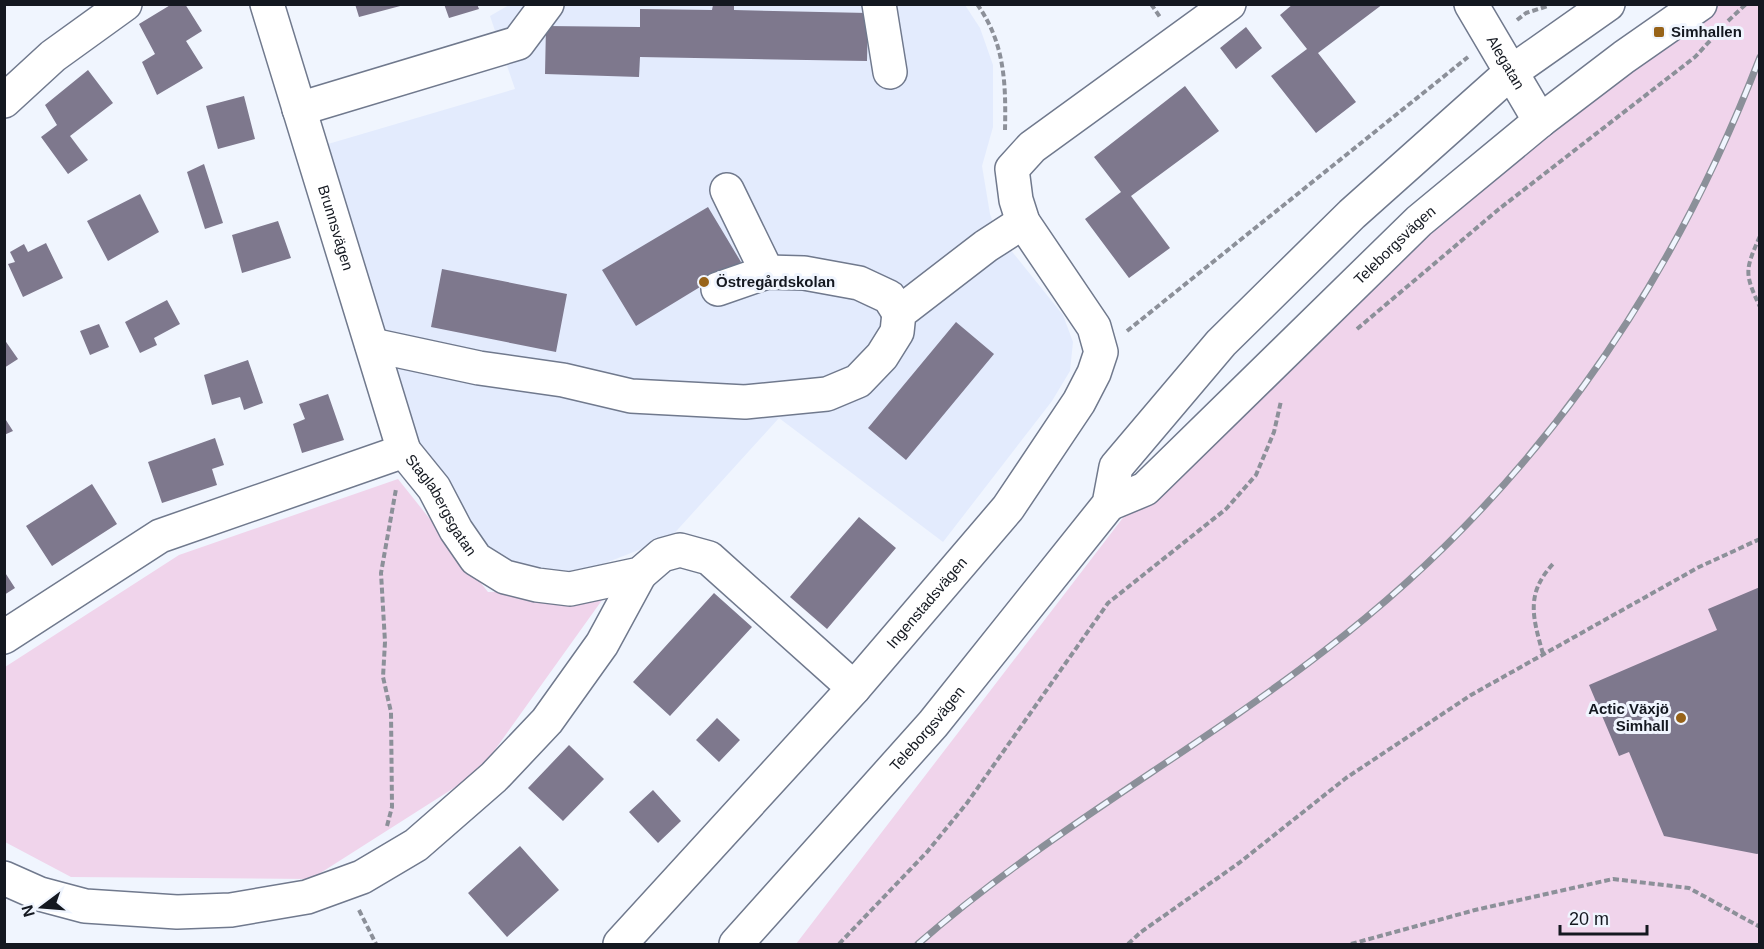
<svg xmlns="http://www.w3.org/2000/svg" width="1764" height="949" font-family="Arial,sans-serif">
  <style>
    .built { fill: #e3ebfd }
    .green { fill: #f0d4eb }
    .building { fill: #7e788d }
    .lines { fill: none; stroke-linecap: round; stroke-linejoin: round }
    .minor-casing { stroke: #70798d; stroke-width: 36 }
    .major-casing { stroke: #70798d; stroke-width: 36 }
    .path { stroke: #8c9099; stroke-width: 4; stroke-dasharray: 6 3; stroke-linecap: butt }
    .minor { stroke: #fff; stroke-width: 33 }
    .major { stroke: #fff; stroke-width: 33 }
    .rail-casing { stroke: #8b9099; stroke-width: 7 }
    .rail { stroke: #f0f5fe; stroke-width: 4.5; stroke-dasharray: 14; stroke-linecap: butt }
    .poi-dot { fill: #976319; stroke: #f0f5fe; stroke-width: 2 }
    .labels { text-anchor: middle; stroke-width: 6; stroke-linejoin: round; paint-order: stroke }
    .poi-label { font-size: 15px; font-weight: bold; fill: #141820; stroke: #f0f5fe; text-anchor: start }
    .street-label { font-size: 15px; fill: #141820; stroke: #f0f5fe }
  </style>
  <rect width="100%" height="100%" fill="#f0f5fe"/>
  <path class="built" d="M509,5h456l15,23 13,37v62l-11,39 8,48 7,19 66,82 10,27 -3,29 -18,30 -109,141 -164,-124 -109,120 -96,37 -60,-10 -43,-27 -49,-87 -94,-307 187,-55 -25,-73z"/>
  <path class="green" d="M1700,5h59v939h-963l349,-455 274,-268z
    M398,479l90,113 122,-3 -131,183 -168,107 -240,-2 -66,-35v-175l174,-112z"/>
  <path class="building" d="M172,4h13l17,27 -16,10 17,27 -46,27 -15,-33 13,-8 -16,-30z
    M355,4h49v1l-45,12z
    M444,4h33l2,5 -30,9z
    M1293,4h90l-65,49 38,49 -40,31 -45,-57 36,-27 -27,-34z
    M713,5h21v5l134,3 -1,48 -227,-4 -1,20 -94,-3 1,-48 94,1v-18l72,1z
    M1246,27l16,21 -26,21 -16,-21z
    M88,70l25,33 -43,33 18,24 -20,14 -27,-37 16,-12 -12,-20z
    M1185,86l34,45 -88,65 39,52 -41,30 -44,-59 36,-27 -27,-35z
    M244,96l11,43 -37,10 -12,-43z
    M204,164l19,59 -18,6 -18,-57z
    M140,194l19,38 -51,29 -21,-40z
    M708,207l33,55 -105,64 -34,-56z
    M278,221l13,37 -49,15 -10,-38z
    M46,243l17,35 -40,19 -15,-33 7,-2 -5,-10 14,-8 4,8z
    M442,269l125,25 -11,58 -125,-25z
    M167,300l13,24 -26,14 3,7 -17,8 -15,-31z
    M956,322l38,32 -88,106 -38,-32z
    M99,324l10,23 -19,8 -10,-24z
    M4,339l14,20 -14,9z
    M248,360l15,43 -19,7 -4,-13 -28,8 -8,-30z
    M328,394l16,46 -42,13 -9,-29 12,-5 -6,-15z
    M4,417l9,14 -9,4z
    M215,438l9,27 -12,4 5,16 -55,18 -14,-41z
    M92,484l25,40 -65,42 -26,-40z
    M859,517l37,31 -69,81 -37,-32z
    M4,571l11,17 -11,7z
    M1760,587v266l-3,1 -93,-18 -35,-84 -10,4 -30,-71 128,-55 -9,-21z
    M714,593l38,34 -82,89 -37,-34z
    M717,718l23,22 -21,22 -23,-22z
    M569,745l35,34 -41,42 -35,-33z
    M653,790l28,31 -23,22 -29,-31z
    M520,846l39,44 -52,47 -39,-44z"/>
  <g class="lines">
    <g class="minor-casing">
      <g id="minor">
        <path id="s1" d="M267,4l137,447"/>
        <path d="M879,4l11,68"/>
        <path id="s2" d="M1471,4l69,117"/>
        <path d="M4,101l49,-45 72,-52"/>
        <path d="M299,109l219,-66 29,-39"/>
        <path d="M727,190l40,82"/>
        <path d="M718,289l49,-17 37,1 55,10 30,14 10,16"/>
        <path d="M372,345l107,23 84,12 68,16 114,6 82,-8 31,-13 24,-25 15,-24 2,-19 87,-67 37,-24"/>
        <path id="s3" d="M4,637l156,-101 244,-85 30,37 22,42 20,29 29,18 32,8 33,4 70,-15 22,-19 18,-5 29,8 145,130"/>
        <path d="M4,878l36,16 45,12 92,6 54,-2 76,-13 55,-20 54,-32 78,-68 53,-56 55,-77 38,-70"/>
        <path id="s4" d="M620,944l234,-256 154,-180 71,-106 15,-29 7,-21 -7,-25 -71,-105 -7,-22 -4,-31 20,-22 197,-143"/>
      </g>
    </g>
    <g class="major-casing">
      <g id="major">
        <path id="s5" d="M1109,504l36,-15 274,-268 121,-100 84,-64 76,-53"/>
        <path id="s6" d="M736,944l197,-220 176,-220 7,-37 105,-124 131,-129 158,-141 98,-69"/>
      </g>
    </g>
    <path class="path" d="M977,4c28,39 29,80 28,126
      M1151,4l9,13
      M1517,20l9,-7 22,-7
      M1728,21l18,-17
      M1760,236c-15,34 -16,37 0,71
      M1357,329l142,-120 196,-152 24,-26
      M1127,331l341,-274
      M1543,654c-10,-36 -18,-60 10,-90
      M387,826l5,-19 -1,-95 -8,-35 2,-35 -4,-69 15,-84
      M359,910l17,34
      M839,944l88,-92 40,-49 141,-200 118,-94 30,-34 18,-43 7,-31
      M1128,944l13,-12 98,-69 107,-85 125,-83 228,-128 61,-28
      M1351,944l124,-34 138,-31 76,9 71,39"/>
    <use href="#minor" class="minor"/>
    <use href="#major" class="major"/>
    <g class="rail-casing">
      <path id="rail" d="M918,944c128,-112 273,-190 406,-293 204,-156 344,-355 436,-594"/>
    </g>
    <use href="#rail" class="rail"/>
  </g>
  <g class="poi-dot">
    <rect x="1653" y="26" width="12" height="12" rx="3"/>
    <circle cx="704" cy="282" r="6"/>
    <circle cx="1681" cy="718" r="6"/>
  </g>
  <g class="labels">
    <g class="poi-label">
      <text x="1671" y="37">Simhallen</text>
      <text x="716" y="287">Östregårdskolan</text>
      <text x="1669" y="714" text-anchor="end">Actic Växjö<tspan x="1669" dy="17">Simhall</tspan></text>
    </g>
    <g class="street-label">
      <text dy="5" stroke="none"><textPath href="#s2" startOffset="68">Alegatan</textPath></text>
      <text dy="5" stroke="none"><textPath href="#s1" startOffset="234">Brunnsvägen</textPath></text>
      <text dy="5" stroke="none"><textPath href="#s5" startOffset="388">Teleborgsvägen</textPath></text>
      <text dy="5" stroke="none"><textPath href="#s3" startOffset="510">Staglabergsgatan</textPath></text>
      <text dy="5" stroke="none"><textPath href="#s4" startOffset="459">Ingenstadsvägen</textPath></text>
      <text dy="5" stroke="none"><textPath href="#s6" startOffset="288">Teleborgsvägen</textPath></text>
    </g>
  </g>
  <rect width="1764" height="949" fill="none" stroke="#141820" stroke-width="12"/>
  <g transform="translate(42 907) rotate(254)" stroke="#f0f5fe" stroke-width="4.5" paint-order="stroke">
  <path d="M0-4.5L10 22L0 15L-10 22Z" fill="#141820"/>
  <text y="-9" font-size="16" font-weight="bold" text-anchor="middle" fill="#141820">N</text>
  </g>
  <path d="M1560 925v9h87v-9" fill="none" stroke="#141820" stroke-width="3"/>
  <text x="1569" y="925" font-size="18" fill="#141820" stroke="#f0f5fe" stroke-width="4.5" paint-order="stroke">20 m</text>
</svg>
